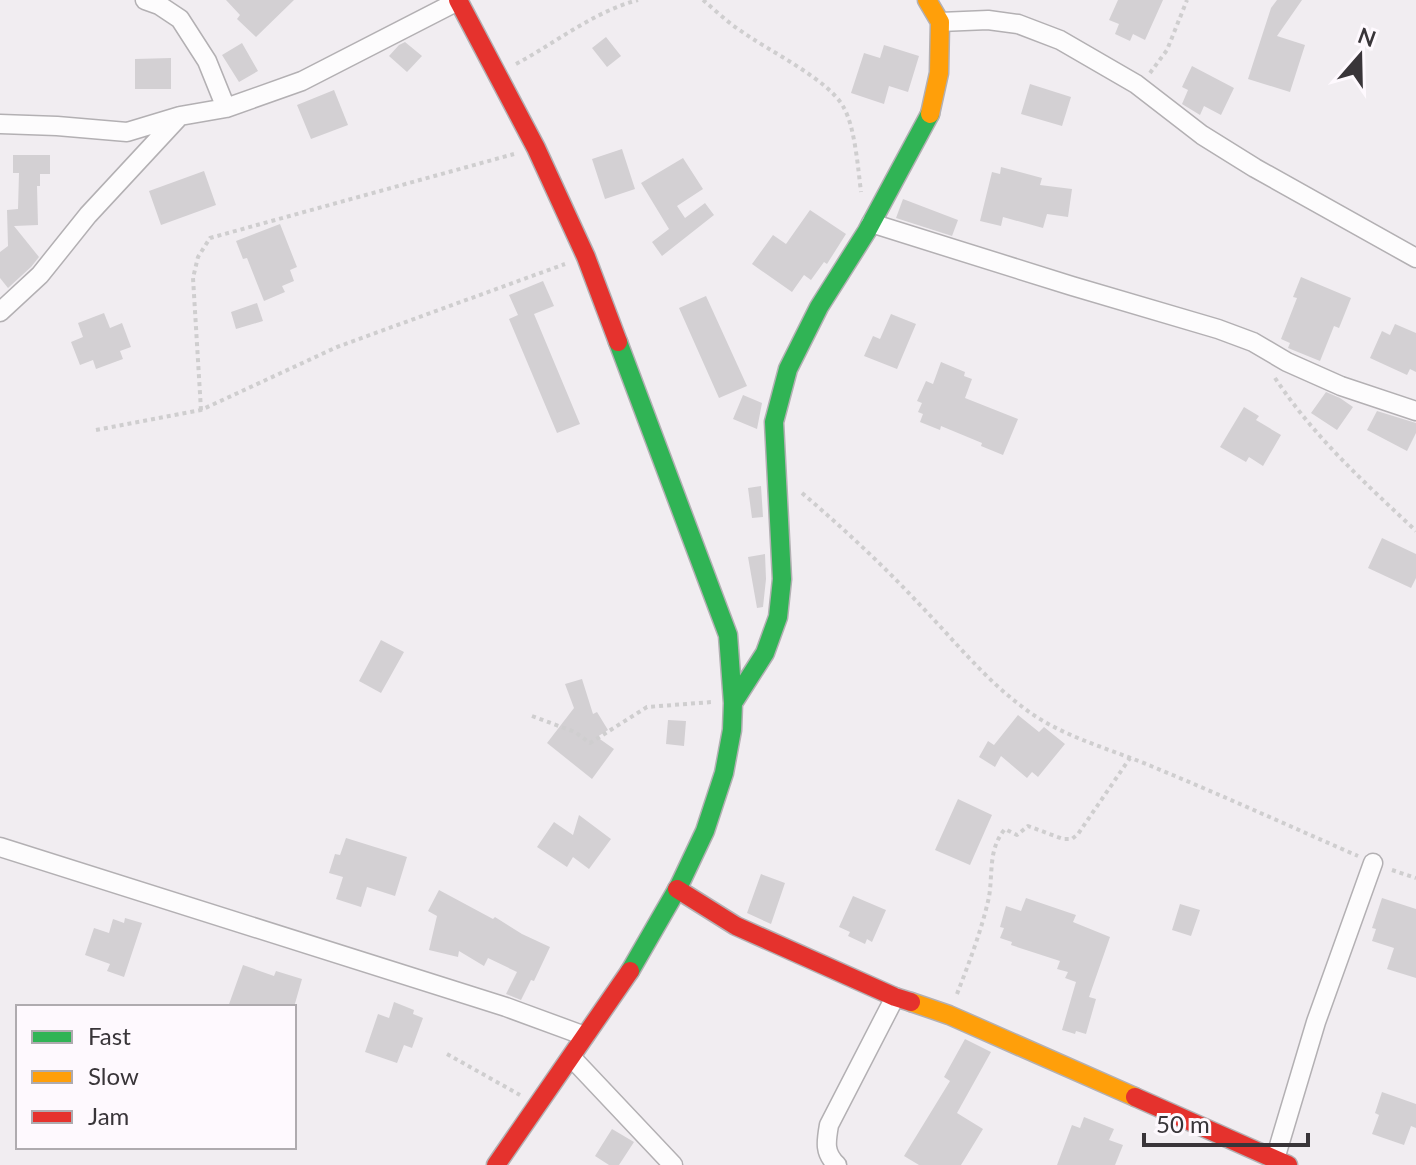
<svg xmlns="http://www.w3.org/2000/svg" width="1416" height="1165" font-family="Lato,sans-serif">
  <style>
    .building { fill: #d3d0d3 }
    .lines { fill: none; stroke-linecap: round; stroke-linejoin: round }
    .street-casing { stroke: #b3b0b3; stroke-width: 21 }
    .fast-casing { stroke: #b3b0b3; stroke-width: 21 }
    .slow-casing { stroke: #b3b0b3; stroke-width: 21 }
    .jam-casing { stroke: #b3b0b3; stroke-width: 21 }
    .path { stroke: #cfcecf; stroke-width: 4; stroke-dasharray: 4 4; stroke-linecap: butt }
    .street { stroke: #fdfcfd; stroke-width: 18 }
    .fast { stroke: #30b455; stroke-width: 18 }
    .slow { stroke: #ff9f0a; stroke-width: 18 }
    .jam { stroke: #e5322d; stroke-width: 18 }
  </style>
  <rect width="100%" height="100%" fill="#f1edf1"/>
  <path class="building" d="M226,0h68l-38,37 -19,-18 3,-4z
    M1118,0h45l-18,40 -12,-6 -3,7 -15,-7 4,-10 -10,-4z
    M1277,0h25l-25,36 28,9 -15,47 -42,-13 23,-71z
    M606,37l15,19 -14,11 -15,-19z
    M405,42l17,14 -15,16 -18,-16 10,-11z
    M242,43l16,28 -19,11 -17,-27z
    M884,45l35,11 -11,36 -19,-6 -5,18 -33,-11 13,-40 16,5z
    M171,58v31h-36v-30z
    M1192,66l42,22 -13,27 -17,-9 -4,9 -18,-11 6,-14 -6,-3z
    M1030,84l41,13 -9,29 -41,-12z
    M334,90l14,35 -37,14 -14,-34z
    M622,149l13,40 -30,10 -13,-40z
    M13,155h37v19h-10v12h-3l1,39 -24,1 25,31 -8,10 -23,21 -8,-10v-26l8,-6 -1,-36 11,-1 1,-36h-6z
    M683,158l20,31 -26,17 8,12 20,-15 9,12 -52,41 -10,-14 17,-13 -28,-46z
    M1001,167l41,11 -2,7 32,4 -4,28 -21,-3 -4,14 -40,-11 -2,9 -21,-5 12,-49 8,2z
    M204,171l12,34 -55,20 -12,-34z
    M903,199l55,21 -6,16 -56,-18z
    M810,210l36,24 -19,30 -3,-2 -13,18 -7,-5 -12,17 -40,-28 21,-29 13,9z
    M280,224l17,43 -7,3 4,11 -12,5 3,6 -21,9 -17,-43 -4,1 -7,-18z
    M1301,277l50,21 -12,30 -5,-2 -14,35 -32,-13 2,-5 -9,-4 16,-41 -4,-1z
    M543,281l11,25 -20,8 46,110 -23,9 -48,-114 9,-4 -9,-20z
    M706,296l41,90 -28,12 -40,-90z
    M257,303l6,18 -27,8 -5,-17z
    M104,313l6,15 12,-5 9,24 -11,4 3,8 -27,10 -3,-9 -13,5 -9,-23 12,-5 -5,-14z
    M891,314l25,10 -19,45 -33,-13 9,-20 7,3z
    M1395,324l21,9v39l-6,-3 -3,6 -37,-17 12,-27 8,4z
    M941,362l24,10 -1,4 8,3 -7,19 53,21 -15,36 -22,-9 1,-3 -41,-17 -1,4 -20,-8 3,-8 -5,-2 4,-9 -5,-2 9,-20 7,3z
    M1326,392l14,6 13,9 -16,23 -26,-17z
    M743,395l19,8 -5,26 -24,-10z
    M1244,407l15,9 -3,4 25,15 -18,31 -14,-9 -3,5 -26,-15z
    M1377,411l39,12v10l-9,18 -40,-21z
    M761,486l2,31 -11,1 -4,-30z
    M1382,538l34,16v24l-5,10 -43,-20z
    M765,554l1,25 -3,28 -6,1 -9,-51z
    M381,640l23,12 -23,41 -22,-12z
    M582,679l11,35 4,-2 11,18 -11,7 17,12 -22,30 -45,-36 27,-35 -9,-24z
    M1018,715l21,17 5,-5 21,17 -27,33 -6,-5 -5,6 -26,-22 -6,11 -16,-10 9,-16 6,4z
    M668,720l18,1 -2,25 -18,-2z
    M958,799l34,16 -22,50 -35,-15z
    M579,815l32,24 -22,30 -16,-12 -6,10 -30,-20 17,-25 19,13z
    M346,838l61,19 -12,39 -28,-9 -6,20 -25,-8 7,-22 -14,-4 6,-19 5,1z
    M761,874l24,9 -14,41 -24,-11z
    M439,890l54,29 2,-2 27,17 28,13 -16,34 -3,-1 -10,20 -15,-6 11,-22 -29,-14 -4,8 -25,-15 -1,6 -29,-7 8,-34 -9,-5z
    M853,896l33,14 -14,32 -5,-3 -2,5 -17,-8 2,-4 -11,-5z
    M1026,898l50,17 -3,7 37,15 -21,60 7,2 -10,35 -10,-3 -1,3 -13,-4 14,-48 -11,-4 3,-6 -11,-3 3,-8 -49,-16 1,-3 -12,-4 4,-10 -4,-1 6,-21 15,5z
    M1382,898l34,11v69l-29,-9 7,-21 -22,-7 4,-12 -4,-1z
    M1180,904l20,6 -9,26 -19,-6z
    M125,918l17,5 -18,54 -17,-6 3,-7 -25,-9 9,-27 15,5 4,-14 11,4z
    M243,965l31,11 2,-5 26,8 -8,28h-66z
    M394,1002l20,8 -1,4 10,4 -11,30 -8,-3 -7,18 -32,-11 13,-38 11,4z
    M965,1039l26,13 -34,61 26,16 -22,36h-42l-15,-9 46,-75 -6,-4z
    M1382,1092l34,12v24l-5,-2 -7,19 -32,-11 7,-19 -4,-2z
    M1084,1117l30,12 -5,11 14,5 -8,20h-58l15,-40 8,3z
    M612,1129l22,13 -15,23h-10l-14,-9z"/>
  <g class="lines">
    <g class="street-casing">
      <path id="street" d="M145,0l14,5 21,14 27,42 19,47
        M940,22l48,-2 30,4 42,16 76,44 66,51 53,33 161,90
        M0,124l57,2 70,6 53,-16 46,-8 76,-27 156,-80
        M871,223l201,63 146,43 35,13 34,20 54,24 75,25
        M0,312l40,-37 48,-60 90,-97
        M0,847l506,160 79,29
        M572,1058l101,107
        M1275,1159l41,-137 57,-159
        M837,1165c-13,-12 -11,-23 -8,-40l66,-128"/>
    </g>
    <g class="fast-casing">
      <path id="fast" d="M618,342l110,293 5,68 -1,27 -8,43 -19,58 -26,55 -49,85
        M735,700l30,-47 13,-36 4,-38 -8,-157 14,-53 31,-62 48,-76 63,-117"/>
    </g>
    <g class="slow-casing">
      <path id="slow" d="M927,0l13,22 -1,51 -9,41
        M911,1002l38,13 186,82"/>
    </g>
    <g class="jam-casing">
      <path id="jam" d="M458,0l78,148 50,109 32,85
        M677,889l59,37 159,71 16,5
        M1135,1097l153,68
        M496,1165l134,-194"/>
    </g>
    <path class="path" d="M703,0c12,10 24,22 38,31 26,19 89,49 103,77 11,20 14,60 17,84
      M516,64c41,-22 77,-52 122,-64
      M1150,73l17,-23 20,-50
      M1275,378c40,60 89,104 141,153
      M201,410l-8,-132 5,-21 12,-19 304,-84
      M96,430l105,-20 136,-63 228,-83
      M802,493c42,36 82,73 119,113 32,33 62,71 99,99 37,30 82,41 126,59 71,29 141,61 212,92
      M532,716l43,16 15,11 57,-36 65,-5
      M1392,870l24,8
      M957,994c12,-31 25,-65 32,-97 4,-24 -1,-48 16,-68l12,6 11,-9 35,13h9l6,-5 52,-76
      M447,1054l73,41"/>
    <use href="#street" class="street"/>
    <use href="#fast" class="fast"/>
    <use href="#slow" class="slow"/>
    <use href="#jam" class="jam"/>
  </g>
  <rect x="16" y="1005" width="280" height="144" fill="#fef9fe" stroke="#afabaf" stroke-width="2"/>
  <rect x="32" y="1031" width="40" height="12" fill="#30b455" stroke="#afabaf" stroke-width="2"/>
  <text x="88" y="1045" font-size="24" fill="#393539">Fast</text>
  <rect x="32" y="1071" width="40" height="12" fill="#ff9f0a" stroke="#afabaf" stroke-width="2"/>
  <text x="88" y="1085" font-size="24" fill="#393539">Slow</text>
  <rect x="32" y="1111" width="40" height="12" fill="#e5322d" stroke="#afabaf" stroke-width="2"/>
  <text x="88" y="1125" font-size="24" fill="#393539">Jam</text>
  <g transform="translate(1360 56) rotate(20)" stroke="#fef9fe" stroke-width="6" paint-order="stroke">
  <path d="M0-6L14 30L0 20L-14 30Z" fill="#393539"/>
  <text y="-12" font-size="22" font-weight="bold" text-anchor="middle" fill="#393539">N</text>
  </g>
  <path d="M1144 1133v12h164v-12" fill="none" stroke="#393539" stroke-width="4"/>
  <text x="1156" y="1133" font-size="24" fill="#393539" stroke="#fef9fe" stroke-width="6" paint-order="stroke">50 m</text>
</svg>
